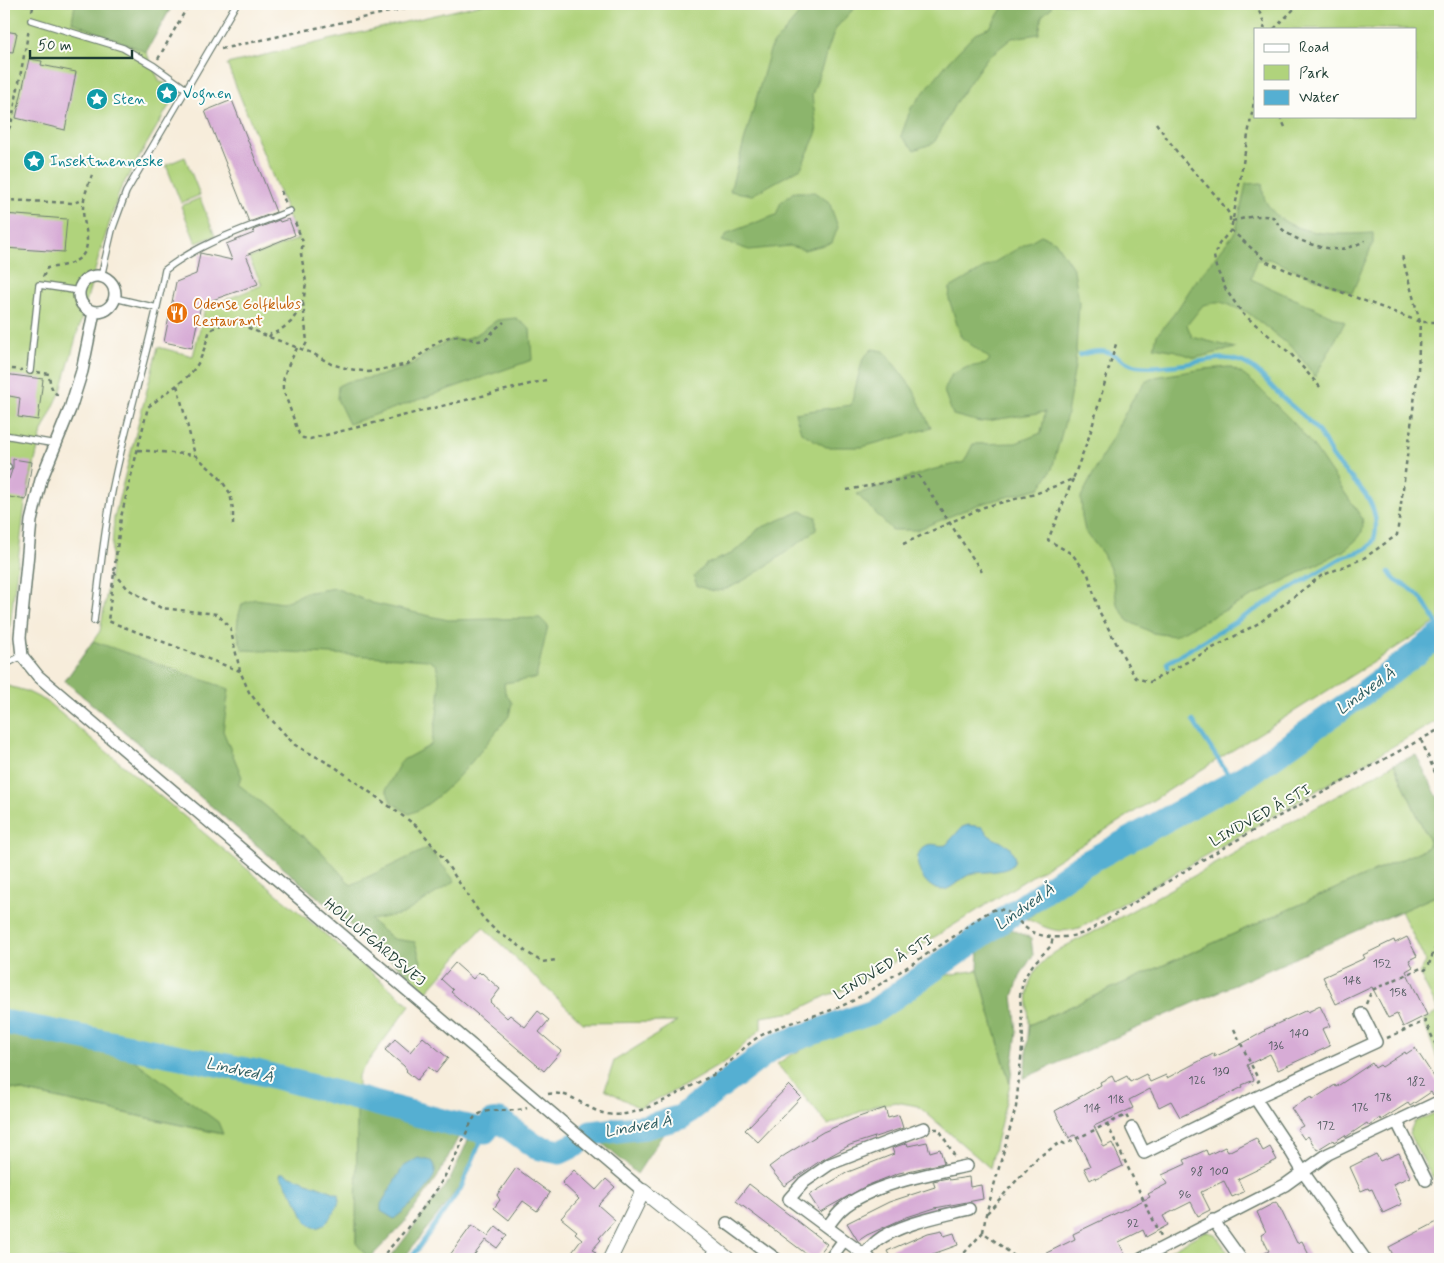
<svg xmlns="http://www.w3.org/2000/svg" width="1444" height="1263" font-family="Mynerve,sans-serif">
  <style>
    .green { fill: #b0d37c; stroke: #688858; fill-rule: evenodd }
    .forest { fill: #8cb56c; stroke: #567950 }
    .water { fill: #55afd2; stroke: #3a7683 }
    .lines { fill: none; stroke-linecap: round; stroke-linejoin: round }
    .stream { stroke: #55afd2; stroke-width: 4.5 }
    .river { stroke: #55afd2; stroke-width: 25 }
    .building { fill: #d7acd6 }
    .service-casing { stroke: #6b7b6e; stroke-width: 8 }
    .minor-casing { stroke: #6b7b6e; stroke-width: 14 }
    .tertiary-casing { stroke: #6b7b6e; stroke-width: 16 }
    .path { stroke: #6b7b6e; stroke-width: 2.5; stroke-dasharray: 4 4; stroke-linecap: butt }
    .service { stroke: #fff; stroke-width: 5.5 }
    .minor { stroke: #fff; stroke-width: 11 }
    .tertiary { stroke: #fff; stroke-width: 14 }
    .labels { text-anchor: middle; stroke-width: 4; stroke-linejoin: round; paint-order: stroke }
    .number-label { font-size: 12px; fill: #4d595c }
    .culture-label { font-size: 15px; fill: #0d838f; stroke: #fdfcf7; text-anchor: start }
    .food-label { font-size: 15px; fill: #c56008; stroke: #fdfcf7; text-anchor: start }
    .street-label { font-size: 15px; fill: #1f3d34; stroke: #fdfcf7 }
    .water-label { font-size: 16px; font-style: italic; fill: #2f5f63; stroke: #fdfcf7 }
  </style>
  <rect width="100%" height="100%" fill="#fdfcf7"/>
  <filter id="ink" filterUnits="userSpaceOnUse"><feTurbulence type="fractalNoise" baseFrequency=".02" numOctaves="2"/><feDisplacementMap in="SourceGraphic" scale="10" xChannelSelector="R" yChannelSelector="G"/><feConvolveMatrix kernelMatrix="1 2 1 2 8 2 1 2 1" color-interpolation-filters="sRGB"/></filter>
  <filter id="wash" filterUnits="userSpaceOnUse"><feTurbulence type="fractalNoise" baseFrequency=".0096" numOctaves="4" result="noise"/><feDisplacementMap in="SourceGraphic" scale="20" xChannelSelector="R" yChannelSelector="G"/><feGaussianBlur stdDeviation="1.12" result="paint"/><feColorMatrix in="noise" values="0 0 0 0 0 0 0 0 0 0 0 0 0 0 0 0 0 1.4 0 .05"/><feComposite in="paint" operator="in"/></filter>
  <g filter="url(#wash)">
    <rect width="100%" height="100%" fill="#f7eddb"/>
    <path class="green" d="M4,4h169l-27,48 14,30 8,2 4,7 -2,13 -50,86 -21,66 -38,135 -19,40 -17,73 -18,146 -3,2z
      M482,4h958v616l-470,295 -115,71 -27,9 -34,17 -33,5v12l-33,31 -44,26 -45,22 -34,-19 9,-28 63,-39 -94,1 -100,-96 -56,64 -362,-310 35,-50 10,-57 4,-56 44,-171 35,9 12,-48 57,-23 -13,-27 49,-19 -71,-175zM1255,29h160v87h-160z
      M185,157l15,38 -19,8 -15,-38z
      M200,198l15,38 -19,7 -15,-37z
      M1440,641v78l-358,208c-25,8 -33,2 -55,-8l72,-57 164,-91 72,-50z
      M8,686l18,5 20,10 364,304 -52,70 -2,167 15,15 -2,2h-365v-172l218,47 -95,-79 -123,-22v-346z
      M1394,764l35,77 -2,7 -398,177c0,-12 -3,-27 0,-39 6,-28 38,-41 61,-52z
      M1440,894v172l-17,-46 16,-8 -20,-39 7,-11 -25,-51z
      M978,970l32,114 -20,84 -72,-62 -22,-4 -22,4 -46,19 -51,-61 12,-8 105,-51 48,-29z
      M1440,1111v80l-31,-57 5,-12z
      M1205,1231l10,3 18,25 -76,-1z"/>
    <path class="forest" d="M75,4h98l-27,48 -74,-30z
      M808,4h50l-23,25 -23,66 5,37 -16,36 -49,27 -22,-4 41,-144z
      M1005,4h46v4l-9,8 -3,18 -27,4 -26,21 -30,43 -22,41 -20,7 -13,-14 10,-28 39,-48 26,-27 14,-6z
      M1262,183c1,6 1,14 4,19 20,36 73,33 107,31v10l-21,50 -83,-34 -13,1 -5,19 94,43 -30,55 -20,-27 -48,-38 -26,-10 -18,3 -16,20 5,12 43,11 -40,10 -19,-7 -22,-4 3,-12 20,-25 16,-25 43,-54 10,-47z
      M794,192h20l15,10 9,25 -6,16 -28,7 -14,-4 -41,4 -27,-9 6,-8 48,-18 5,-13z
      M1041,235l14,6 19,29 5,32 -4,64 -8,48 -15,55 -12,19 -63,17 -60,25h-25l-35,-36 74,-24 33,-8 9,-18 43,-1 25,-10 4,-21 -65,10 -27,-7 -9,-24 8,-17 16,-7 18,-3 4,-5 -29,-22 -12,-38 1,-11z
      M516,318l14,11 2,31 -183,64 -12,-25 1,-13 8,-4 33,-6 31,-10 24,-18 19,-9 11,1 15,-7 18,-13z
      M872,349l12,2 29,38 18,39 -69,19h-36l-25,-15 -6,-19 56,-8 12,-47z
      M1229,367l12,6 14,11 38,38 20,24 49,72c4,18 -6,22 -19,33l-169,85 -21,-3 -25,-12 -11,-17 -5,-31 -9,-19 -18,-23 -3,-14 -1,-20 51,-97 13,-18 10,-5 49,-8z
      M801,511l15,6v13c-21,15 -77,60 -100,61 -6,0 -14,-4 -19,-5l-3,-9 12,-13 25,-10 17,-13 10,-12z
      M335,588l37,15 76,17 92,-2 8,8 -12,52 -32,5 1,9 7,11 -3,13c-25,30 -64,85 -100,98l-18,-12 -5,-13 15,-28 30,-16c5,-25 13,-55 5,-80l-8,-5 -75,-5 -110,-5c-8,-19 -7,-27 -1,-46l13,-5 28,4 21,-10z
      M93,641l136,48 -6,42 19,46 -4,7 82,66 31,35 77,-37 27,33 -52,33 -33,6 23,19 22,3 6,20 -10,15 -346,-296z
      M1416,755l24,47v92l-416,184 5,-53 398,-177 2,-7 -35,-77z
      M1011,929l20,9 2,17 -12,19 -8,22 4,36 -7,52 -32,-114 1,-21z
      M4,1033l123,22 91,67 5,12 -219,-47z
      M357,1107l96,23 7,4 -23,44 -34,46 -34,35 -13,-16z
      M665,1131l-28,43 -43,-38z
      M470,1136l9,5 -19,45 -57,73h-14l61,-79z"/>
    <path class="water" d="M968,825l15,2c2,3 4,7 7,9 7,5 18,7 22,15 14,25 -31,19 -41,23 -9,3 -21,17 -29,16 -18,0 -34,-32 -18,-43 7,-6 14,0 22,-2l16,-18z
      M418,1158l14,3c1,2 3,4 3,7 3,16 -30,42 -41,51l-13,-8v-7l22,-37z
      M281,1173h2l56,21c2,8 -3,14 -7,21 -5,9 -15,18 -24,8 -4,-4 -6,-12 -9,-18 -6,-10 -12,-19 -19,-29z"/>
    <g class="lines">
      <path class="stream" d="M1080,355c15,-5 27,-6 40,3 5,3 10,7 17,8 16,2 33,0 49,-2 17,-3 36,-9 53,-3 19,6 29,23 43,36 12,12 28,22 38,37 5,7 8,15 13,23 17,25 42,35 43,69 0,23 -12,25 -31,30l-178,107 1,4
        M1389,572c8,13 11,9 22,17 13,9 21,26 29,40
        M1193,721l40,61
        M408,1259l9,-9 44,-62 24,-57"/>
      <path class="river" d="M4,1022l253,50 197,52 31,7 7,-9 8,-1 36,26 24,5 17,-8
        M591,1133l54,-6 36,-10 94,-71 98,-34 204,-144 169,-92 120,-85 74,-55"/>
    </g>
    <g id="blocks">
      <path class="building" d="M4,31l13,2 -4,19 -9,-1z
        M29,59l13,2 -1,4 35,7 -11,58 -49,-12z
        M232,100l44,112 -27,10 -44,-111z
        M4,214l63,5 -3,33 -60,-4z
        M289,219l6,16 -49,20 12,29 -57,20 -9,44 -28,-6 12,-60 20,-8 4,-21 32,7 -6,-16 28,-11 -1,-3 26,-10 1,2z
        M4,374l39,5 -5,41 -20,-3 2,-19 -16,-3z
        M13,459l19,3 -6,38 -22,-4v-17h5l4,-12z
        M1407,937l10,19 -8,4 4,7 -7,4 21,44 -24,12 -6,-13 -9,4 -16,-31 -36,17 -13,-27 42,-19 -2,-3 31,-15 1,3z
        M455,963l18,16 6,-7 2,2 1,-1 18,16 -10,13 17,16 3,-3 15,12 13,-16 11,9 -10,12 22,19 -17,20 -93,-79 2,-2 -12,-11z
        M1320,1006l10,20 -8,3 8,17 -52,24 -8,-16 -23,11 7,15 -12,5 1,2 -63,30 -9,-16 -12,6 -9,-18 -21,11 4,8 -39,18 10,21 8,-4 11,23 -27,13 -1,-2 -5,3 -6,-12 6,-2 -15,-31 -6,3 -14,-27 46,-26 -1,-3 12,-6 3,6 12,-6 3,6 16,-8 4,8 16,-7 1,3 48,-25 -1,4 20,-9 31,-17 -1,-1 43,-20 1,2z
        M423,1037l25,21 -12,15 -8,-6 -11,13 -11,-9 1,-1 -3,-4 -19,-16 10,-11 15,13z
        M1415,1048l25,38v4l-7,5 -2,-3 -21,14 -2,-3 -27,17 -1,-2 -11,8 -2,-3 -21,14 -1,-2 -11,7 -1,-2 -16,10 -9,-14 -4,3 -7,-10 6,-3 -12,-18 20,-11 1,3 23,-15 1,2 36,-24 3,5 5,-3 2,2 23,-15 1,2z
        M789,1085l12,12 -43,45 -13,-12z
        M885,1108l3,10 11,-3 4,13 -53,17 -33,18 -33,23 -15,-19 16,-12 38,-23 33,-14z
        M1256,1138l7,13 7,-4 7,13 -39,19 6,13 -12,5 -8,-16 -23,11 9,18 -12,6 -7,-14 -28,14 5,9 -22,12 -3,-7 -24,12 8,17h-93l41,-20 -2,-5 77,-37 -2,-3 19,-10 -5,-9 24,-11 -2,-4 22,-10 2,5 17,-8 3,5z
        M927,1142l3,10 10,-3 4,14 -45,10 -33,13 -46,26 -11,-17 39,-23 46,-18 -2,-6 15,-5 1,3z
        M1399,1153l11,24 -17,7 9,20 -19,9 -11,-24 -3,1 -1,-2 -7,3 -11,-24 26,-13 4,7z
        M516,1168l34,25 -13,18 -14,-10 -14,19 -15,-12 6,-8 -3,-5z
        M574,1170l22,20 10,-11 9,8 -17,18 17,15 -16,18 2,2 -9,10 4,2 -6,7h-23l15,-20 -7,-6 2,-2 -16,-13 18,-19 -17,-16z
        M969,1177l1,10 11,-2 2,14 -48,9 -28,9 -40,18 -9,6 -11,-18 42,-21 46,-15 -2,-6 15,-3 1,2z
        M749,1184l78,60 -12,15h-2l-77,-58z
        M1276,1202l3,6h1l17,35 5,-2 9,18h-59l17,-8 -8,-16 5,-3 -9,-20z
        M1437,1222l3,7v25l-12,5h-33l-6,-12z
        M472,1225l16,11 8,-10 11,9 -10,13 -11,-8 -15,19h-24z
        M942,1230l2,6 10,-3 4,12 -39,14h-28l-4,-8 41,-18z"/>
    </g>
  </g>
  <g filter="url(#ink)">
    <use href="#blocks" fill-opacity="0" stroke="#6b7b6e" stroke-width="1"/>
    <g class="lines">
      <g class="service-casing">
        <path id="service" d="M31,20l92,28 31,18 32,23
          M101,277l11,-47 14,-38 110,-188
          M115,298l42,10
          M30,371l9,-86 41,6
          M4,435l52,9
          M4,467h4
          M94,621c6,-46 10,-93 20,-139 15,-71 37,-141 51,-212 36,-28 82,-42 125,-59
          M4,665l18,-9"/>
      </g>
      <g class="minor-casing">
        <path id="minor" d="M79 294a18 18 0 1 1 36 0a18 18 0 1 1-36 0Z
          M94,312l-12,59 -12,38 -29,71 -10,41 -11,116 2,19 16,20 605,515
          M1255,1098l36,54 12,20 62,87
          M1397,1122l29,58
          M1132,1128l12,25 111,-55 121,-56 -14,-28
          M1213,1220l28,39
          M727,1223l49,36
          M827,1227c5,-6 9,-13 15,-18 29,-25 88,-35 125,-43
          M864,1255c4,-5 8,-10 13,-14 21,-17 65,-25 92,-32
          M830,1259l14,-19
          M870,1259l-81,-60 15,-17 26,-18 94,-36
          M1141,1259l144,-74 43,-31 112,-53"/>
      </g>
      <g class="tertiary-casing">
        <path id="tertiary" d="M610,1259l33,-68 85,68"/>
      </g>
      <path class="path" d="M1256,4l9,21 -1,4
        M32,11l2,-7
        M1274,29l25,-25
        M221,49l204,-45
        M158,59l31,-55
        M1255,96l-24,134 36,32 56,23 97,37h20
        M1280,116l5,11
        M1156,123l24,33 39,43 11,16v10
        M4,136l7,-11 18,-96
        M281,191l5,13
        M4,200l69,3 12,-4
        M1232,221c14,-3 26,-7 41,-4 3,4 6,8 9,12 12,11 37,19 52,20 11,1 22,-4 31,-8
        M1231,230l-12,14 -5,12 2,11 10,23 17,24 48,40 29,33
        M43,277l4,-9c17,-2 41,-5 40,-28 0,-10 -4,-20 -4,-31 0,-12 5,-23 9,-34
        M303,303l4,39 -4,8
        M269,337l2,-3 8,-3 12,-9 8,-12 5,-13 2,-15 -5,-28 2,-12 -9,-22
        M297,348c-6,13 -15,25 -14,41l16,45 4,4 7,1 236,-59
        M4,368l18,2
        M37,372l12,2c1,10 2,18 12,23
        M177,385l-29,22 -27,110 -13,104 132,50
        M138,450l57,5
        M1073,479l-25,61 24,14 16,20 11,37 29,54 8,13 14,4 109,-59 62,-47 43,-18 33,-23 21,-164 2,-49 -18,-66
        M847,490l72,-14 63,96
        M233,525v-15l-3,-17 -11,-16 -24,-22 -18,-70c24,-18 24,-27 33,-55l21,-10 38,17 43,16 19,11 18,5 20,3 39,-8 31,-23 10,-4 8,-1 22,5 9,-3 7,-9 9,-7
        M903,544l81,-37 51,-13 38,-15 17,-45 26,-90
        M114,572l14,17 33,19 56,6 13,13 10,44 9,21 19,24 27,29 40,22 83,60 24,30 41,61 14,14 19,11 9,8 17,11 14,-2
        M1421,740l19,44
        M1366,1004l6,-14 49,-22 4,2 3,-3 12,-32
        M1234,1029l25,52 -6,3
        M1387,1038l38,-17 15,33
        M548,1094c24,-4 37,16 59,20 9,2 18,0 27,-2 22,-6 42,-17 61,-28 8,-4 17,-8 24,-13 15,-11 26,-27 43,-36 29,-16 63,-19 92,-35 34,-20 67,-42 99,-63 12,-8 25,-20 38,-26 18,-8 27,14 41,21 18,8 37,6 55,0l117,-73 68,-39 168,-91
        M1107,1124l54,112
        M934,1129h5l16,28
        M987,1213l50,-55 24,-16 4,2 61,-29 2,4
        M983,1232l3,-18 30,-107 7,-68 -3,-44 4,-17 10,-15 17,-17 2,-9
        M380,1259c17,-19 34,-38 49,-59 12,-15 20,-32 29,-49 4,-7 13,-31 17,-34 15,-12 35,-3 52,-9
        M959,1259l24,-27 35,27"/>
      <use href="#service" class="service"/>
      <use href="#minor" class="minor"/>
      <use href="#tertiary" class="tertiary"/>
    </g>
  </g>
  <defs>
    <g id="sight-disc" transform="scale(1.125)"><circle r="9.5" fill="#0f9aa8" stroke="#fdfcf7"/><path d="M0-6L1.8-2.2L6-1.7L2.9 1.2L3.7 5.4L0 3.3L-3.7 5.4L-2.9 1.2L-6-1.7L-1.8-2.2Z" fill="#fff"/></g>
    <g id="restaurant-disc" transform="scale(1.125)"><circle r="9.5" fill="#e8710a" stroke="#fdfcf7"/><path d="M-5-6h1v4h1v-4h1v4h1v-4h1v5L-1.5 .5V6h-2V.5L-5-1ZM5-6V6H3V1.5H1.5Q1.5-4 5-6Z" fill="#fff"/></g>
  </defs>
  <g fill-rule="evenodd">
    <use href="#sight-disc" x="167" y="93"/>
    <use href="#sight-disc" x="97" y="99"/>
    <use href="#sight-disc" x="34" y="161"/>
    <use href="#restaurant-disc" x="177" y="313"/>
  </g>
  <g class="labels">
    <g class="number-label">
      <text x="1382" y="967">152</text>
      <text x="1352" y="984">148</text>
      <text x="1398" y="996">158</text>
      <text x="1299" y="1037">140</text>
      <text x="1276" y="1049">136</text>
      <text x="1221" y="1075">130</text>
      <text x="1197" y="1084">126</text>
      <text x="1416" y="1085">182</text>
      <text x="1383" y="1101">178</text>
      <text x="1116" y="1103">118</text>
      <text x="1360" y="1111">176</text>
      <text x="1092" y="1112">114</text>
      <text x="1326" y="1129">172</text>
      <text x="1197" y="1175">98</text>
      <text x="1219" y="1175">100</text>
      <text x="1185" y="1198">96</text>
      <text x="1133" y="1227">92</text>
    </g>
    <g class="culture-label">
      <text x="183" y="98">Vognen</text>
      <text x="113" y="104">Sten</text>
      <text x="50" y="166">Insektmenneske</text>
    </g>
    <g class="food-label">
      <text x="193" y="309">Odense Golfklubs<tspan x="193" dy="17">Restaurant</tspan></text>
    </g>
    <g class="street-label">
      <text transform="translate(1260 815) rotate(-29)" y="5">LINDVED Å STI</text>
      <text transform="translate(375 942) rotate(40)" y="5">HOLLUFGÅRDSVEJ</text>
      <text transform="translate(883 967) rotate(-31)" y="5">LINDVED Å STI</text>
    </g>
    <g class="water-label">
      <text transform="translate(1365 690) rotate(-36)" y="6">Lindved Å</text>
      <text transform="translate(1024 906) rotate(-35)" y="6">Lindved Å</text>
      <text transform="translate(240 1069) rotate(12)" y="6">Lindved Å</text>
      <text transform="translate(638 1125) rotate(-10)" y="6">Lindved Å</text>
    </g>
  </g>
  <rect width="1444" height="1263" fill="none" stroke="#fdfcf7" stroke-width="20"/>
  <rect x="1254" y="28" width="162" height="90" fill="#fdfcf7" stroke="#a4b0a9"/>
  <rect x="1264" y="44" width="25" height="8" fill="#ffffff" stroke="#a4b0a9"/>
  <text x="1299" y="52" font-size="15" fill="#1f3d34">Road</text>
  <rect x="1264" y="65" width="25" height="15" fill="#b0d37c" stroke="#a4b0a9"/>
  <text x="1299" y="78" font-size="15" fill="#1f3d34">Park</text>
  <rect x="1264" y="90" width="25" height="15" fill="#55afd2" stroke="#a4b0a9"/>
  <text x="1299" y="102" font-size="15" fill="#1f3d34">Water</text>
  <path d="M30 50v8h102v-8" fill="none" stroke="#1f3d34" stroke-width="2.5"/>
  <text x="38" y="50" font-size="15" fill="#1f3d34" stroke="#fdfcf7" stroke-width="4" paint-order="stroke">50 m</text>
</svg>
